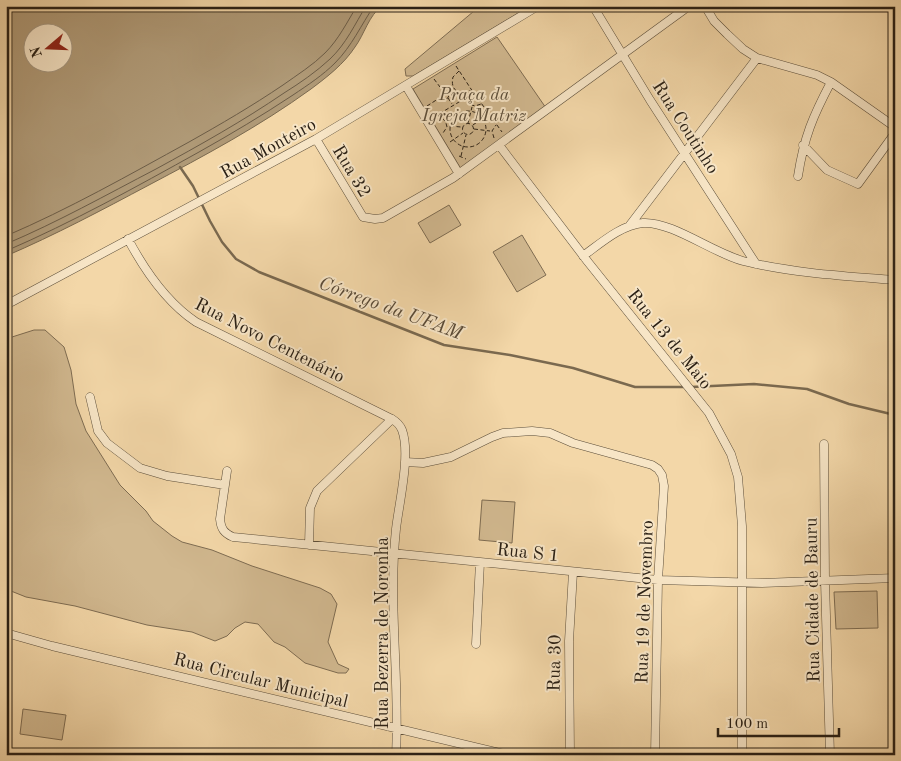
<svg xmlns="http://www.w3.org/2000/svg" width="901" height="761" font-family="'Old Standard TT',serif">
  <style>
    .green { fill: #d1b88f; stroke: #7e6c52 }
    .water { fill: #af9976; stroke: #7a694f; fill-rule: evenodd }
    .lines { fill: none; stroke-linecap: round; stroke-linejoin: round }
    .shore { stroke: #6c5c46; stroke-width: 1 }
    .stream { stroke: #7a694f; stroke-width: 2.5 }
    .street-casing { stroke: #5c4e3a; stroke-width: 9 }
    .path { stroke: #2a2015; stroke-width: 1; stroke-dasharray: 4 2.5; stroke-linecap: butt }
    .street { stroke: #f7e5c6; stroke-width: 8 }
    .labels { text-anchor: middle; stroke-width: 4; stroke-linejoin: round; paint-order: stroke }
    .park-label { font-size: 18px; font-style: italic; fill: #5c4e3a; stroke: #f7e5c6 }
    .street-label { font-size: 18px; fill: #2a2015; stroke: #f7e5c6 }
    .water-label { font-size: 19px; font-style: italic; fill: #594a37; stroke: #f7e5c6 }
  </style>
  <rect width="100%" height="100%" fill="#f3d7a8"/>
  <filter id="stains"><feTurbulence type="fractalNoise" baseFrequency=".004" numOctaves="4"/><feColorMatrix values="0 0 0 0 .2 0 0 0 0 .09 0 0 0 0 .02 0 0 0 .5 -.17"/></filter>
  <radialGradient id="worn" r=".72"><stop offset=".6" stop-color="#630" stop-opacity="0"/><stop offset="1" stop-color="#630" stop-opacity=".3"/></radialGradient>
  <path class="green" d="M480,6h50l-117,70h-7l-1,-7z
    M497,37l49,71 -85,61 -48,-80z
    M449,205l12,20 -31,18 -12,-20z
    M522,235l24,40 -29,17 -24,-40z
    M34,330h11l19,17 7,23 5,34 10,27 34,54 26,26 7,10 19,15 10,6 30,8 40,16 68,22 11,6 6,10 -9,38 10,22 11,5 -3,4h-8l-33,-10 -20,-16 -11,-5 -16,-18 -13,-2 -10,6 -8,8 -12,5 -23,-9 -45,-7 -72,-19 -49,-9 -20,-8v-239l6,-13z
    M482,500l33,2 -3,41 -33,-3z
    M877,591l1,37 -42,1 -2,-37z
    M23,709l43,6 -4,25 -42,-6z"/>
  <path class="water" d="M6,6h376c-13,9 -18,29 -27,41 -11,17 -28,30 -44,42 -51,37 -107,67 -162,96 -47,25 -94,50 -143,71zM32,32h30v30h-30z"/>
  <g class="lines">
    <path class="shore" d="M6,236c63,-27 123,-61 183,-94 32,-18 63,-36 94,-57 14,-10 30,-20 42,-32 14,-14 22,-31 32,-47
      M6,244c52,-22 100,-49 150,-75 44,-24 87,-48 128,-76 16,-10 32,-21 46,-34 16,-15 25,-35 36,-53
      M6,251c67,-29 130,-64 193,-99 32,-18 64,-37 94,-57 15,-10 30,-20 42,-32 17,-17 26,-38 39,-57"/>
    <path class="stream" d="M180,167l13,19 17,35 12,21 14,17 23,13 185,73 66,10 63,13 62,19h50
      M691,387l63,-3 53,5 42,15 46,11"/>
    <g class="street-casing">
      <path id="street" d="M593,6l57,94 106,164
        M705,6l9,15 13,13 16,15 14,9 60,17 14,7 64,45
        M406,86l53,88
        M316,139l47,78 12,2 8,-1 70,-40 236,-172
        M499,145l89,117 121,151 22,41 7,23 4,49v229
        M803,145l24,25 31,14 37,-51
        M798,176c6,-39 15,-60 33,-94
        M630,225l127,-167
        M128,239c17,32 38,63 68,83l196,97c5,3 8,6 10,11 9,24 -3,73 -6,99 -8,75 4,151 0,226
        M583,256c18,-13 38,-31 60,-33 28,-2 70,30 100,38 49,12 101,15 152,19
        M6,305l310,-166 222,-133
        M90,397l8,34 9,12 33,25 27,8 58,9
        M824,444l1,137 5,174
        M405,462l18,1 28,-6 41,-20 11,-4 29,-2 18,2 23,10 79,22 6,4 4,6 2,11 -6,94 -3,175
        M227,471l-7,48c1,10 4,14 13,18l425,43 104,3 133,-5
        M309,545l1,-37 7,-17 75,-72
        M6,633l46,13 456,109
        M476,644l4,-82
        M570,755l-1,-114 4,-69"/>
    </g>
    <path class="path" d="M456,66l15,23 31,43
      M459,71l-6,6c-3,12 5,19 17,15v-2
      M434,79l9,12
      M441 95a4 4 0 1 1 8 0a4 4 0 1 1-8 0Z
      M448,98l4,6
      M467,99l5,6 3,1 6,-2
      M427,106l14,-9
      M450 129a18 18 0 1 1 36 0a18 18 0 1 1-36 0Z
      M436,116c7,1 10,5 11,11l-4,6
      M434,117l40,-24
      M468,123l4,-16
      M462.5 129a5.5 5.5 0 1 1 11 0a5.5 5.5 0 1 1-11 0Z
      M473,125l15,-11
      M450,126l11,1
      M474,129l16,2
      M494,138l-2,-7 4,-6
      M450,142l13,-9
      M459,156l7,3
      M461,156l5,-21"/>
    <use href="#street" class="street"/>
  </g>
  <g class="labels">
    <g class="park-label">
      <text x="474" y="100">Praça da<tspan x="474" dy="21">Igreja Matriz</tspan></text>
    </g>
    <g class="street-label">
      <text transform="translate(686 127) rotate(57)" y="6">Rua Coutinho</text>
      <text transform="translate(268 148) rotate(-29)" y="6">Rua Monteiro</text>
      <text transform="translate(352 171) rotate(59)" y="6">Rua 32</text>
      <text transform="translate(670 339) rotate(51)" y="6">Rua 13 de Maio</text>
      <text transform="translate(270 340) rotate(27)" y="6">Rua Novo Centenário</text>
      <text transform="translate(528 552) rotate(6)" y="6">Rua S 1</text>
      <text transform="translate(812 600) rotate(-91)" y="6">Rua Cidade de Bauru</text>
      <text transform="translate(644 602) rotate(-88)" y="6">Rua 19 de Novembro</text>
      <text transform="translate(382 633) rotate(-90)" y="6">Rua Bezerra de Noronha</text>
      <text transform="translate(554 663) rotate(-89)" y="6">Rua 30</text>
      <text transform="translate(261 680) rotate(14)" y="6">Rua Circular Municipal</text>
    </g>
    <g class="water-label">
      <text transform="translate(391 307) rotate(20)" y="7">Córrego da UFAM</text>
    </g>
  </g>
  <rect width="901" height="761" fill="none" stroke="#f3d7a8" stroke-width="25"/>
  <rect x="8" y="8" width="886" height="746" fill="none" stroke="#2a2015" stroke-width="2.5"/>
  <rect x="12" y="12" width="876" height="736" fill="none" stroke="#2a2015"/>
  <g transform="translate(48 48) rotate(251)"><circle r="24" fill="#f7e5c6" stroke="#a5967f"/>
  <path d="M0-4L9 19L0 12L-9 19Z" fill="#8f2418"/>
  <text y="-8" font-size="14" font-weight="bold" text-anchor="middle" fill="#2a2015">N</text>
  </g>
  <path d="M718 728v8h121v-8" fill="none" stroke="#2a2015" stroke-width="2.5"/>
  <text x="726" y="728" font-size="15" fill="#2a2015" stroke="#f7e5c6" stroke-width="4" paint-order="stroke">100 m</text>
  <rect width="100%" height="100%" filter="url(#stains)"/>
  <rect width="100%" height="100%" fill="url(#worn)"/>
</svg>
